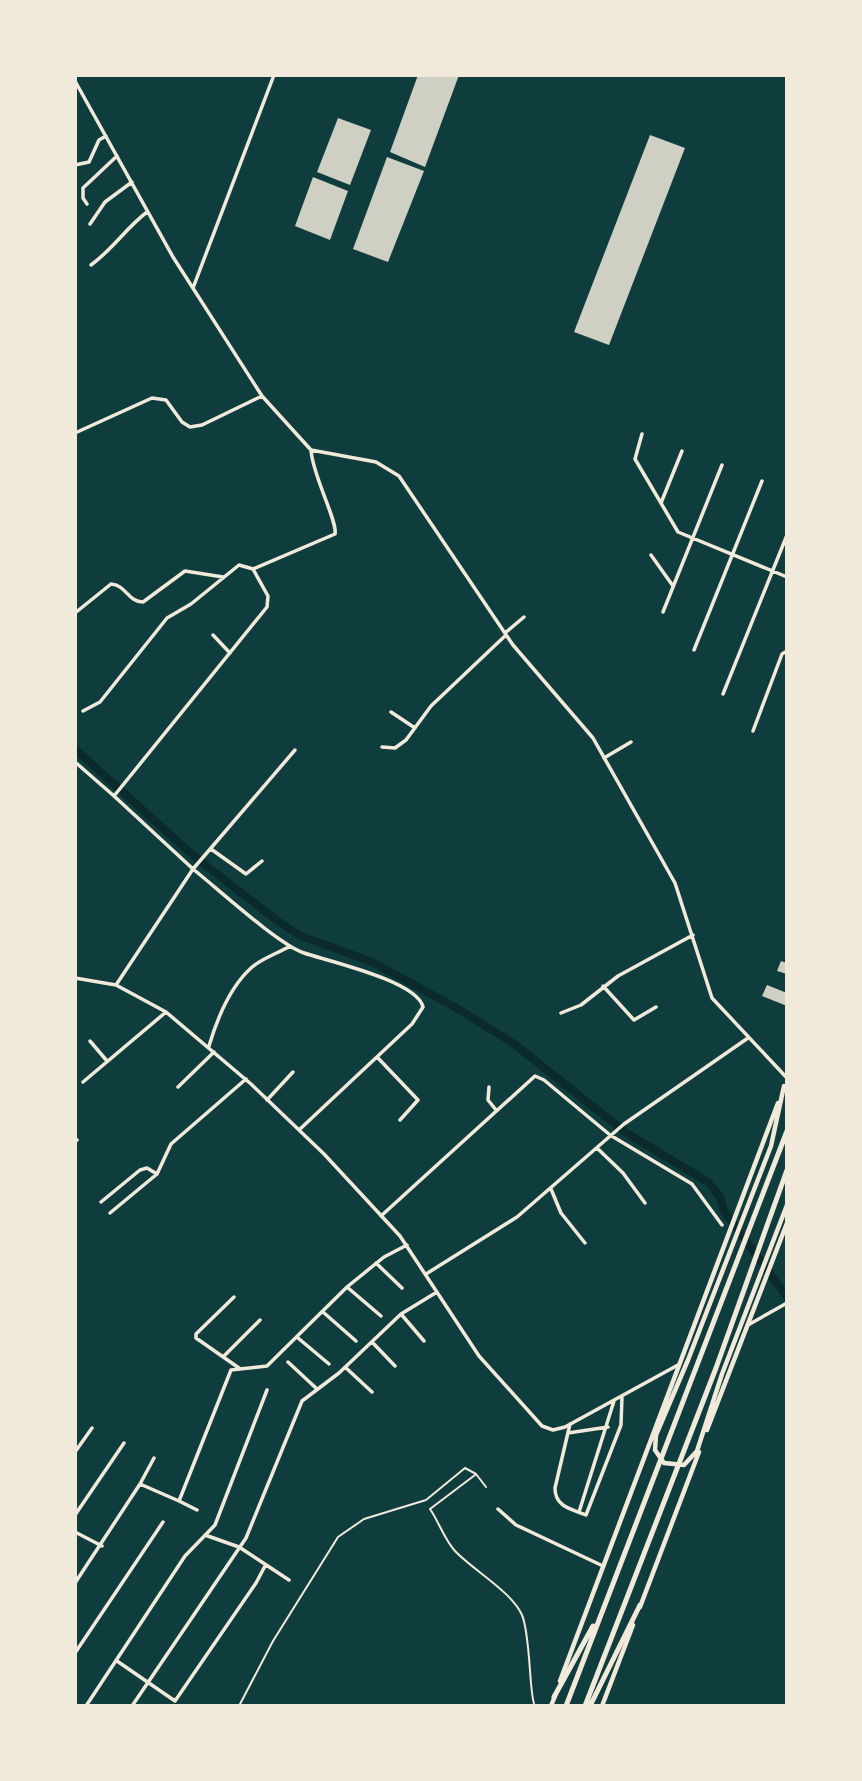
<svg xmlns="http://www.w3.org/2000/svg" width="862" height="1781" font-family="'PT Serif',serif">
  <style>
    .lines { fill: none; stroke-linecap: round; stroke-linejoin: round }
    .canal { stroke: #0a2a2b; stroke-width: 8 }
    .building { fill: #cfcfc3 }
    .service { stroke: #f1e9da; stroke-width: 2 }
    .minor { stroke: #f1e9da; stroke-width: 3.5 }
    .secondary { stroke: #f1e9da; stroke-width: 4.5 }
    .trunk { stroke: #f1e9da; stroke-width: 5 }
  </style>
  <rect width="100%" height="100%" fill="#0f3d3e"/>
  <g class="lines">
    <path class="canal" d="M75,749l120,108 84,65 22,14 71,26 81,44 60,37 112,89 83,50 12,15 4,14 63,86"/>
  </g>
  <path class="building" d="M418,75h41l-34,92 -35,-15z
    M338,118l33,12 -21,55 -33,-13z
    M650,135l35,13 -76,197 -35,-13z
    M387,157l37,14 -36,91 -35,-13z
    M313,177l35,14 -18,49 -35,-14z
    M781,961l6,2v11l-10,-3z
    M767,985l20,8v13l-25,-10z"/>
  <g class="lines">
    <path class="service" d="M475,1475l-45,34c9,13 14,30 25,42 18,19 57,41 67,64 9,21 7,83 13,91
      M239,1706l34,-65 65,-104 26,-18 62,-19 39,-32 11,6 10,13"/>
    <path class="minor" d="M75,81l98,176 89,139 49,54 65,12 23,14 114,169 80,93 82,145 37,115 75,80
      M75,165l14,-3 10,-22 7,-4
      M87,204l-4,-6v-10l34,-32
      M90,224l15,-22 27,-20
      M91,265c22,-16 35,-37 56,-53
      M193,288l81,-213
      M75,433l77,-35 14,2 16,22 8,5 12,-2 60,-29
      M642,434l-7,25 43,73 109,45
      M661,503l21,-52
      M651,555l22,31
      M663,612l59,-147
      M75,613l36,-29c15,1 17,18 32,18l42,-31 38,6
      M505,633l19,-16
      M213,635l17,18
      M694,650l68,-169
      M723,694l64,-159
      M83,711l17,-9 67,-84 24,-14 48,-39 14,4
      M391,712l24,16
      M753,731l29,-77 5,-3
      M382,747l13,1 11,-8 25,-34 75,-71
      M295,750l-102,119c25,20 85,75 111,84 24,8 113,28 119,54l-11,17 -113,106
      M604,758l27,-16
      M75,762l39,34
      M211,849l35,25 16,-13
      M75,978l41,7 50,27 85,72 73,70 76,82 79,120 63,70 11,4 12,-3 113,-62
      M116,985l77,-116 -79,-73 153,-189 1,-11 -15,-27 82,-35c3,-12 -23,-60 -24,-84
      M603,986l31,34 22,-13
      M561,1013l20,-8 37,-29 75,-41
      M90,1041l17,20
      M209,1046c8,-27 20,-58 42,-78 11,-10 26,-14 39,-22
      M377,1057l41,43 -18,20
      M83,1082l83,-70
      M178,1087l36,-35
      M489,1087l-1,13 8,10
      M267,1100l26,-28
      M75,1138l2,2
      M597,1148l26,25 22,30
      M551,1189l10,24 24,30
      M101,1202l39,-32 7,-2 10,6
      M110,1213l47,-39 14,-30 75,-65
      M381,1216l154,-140 9,4 66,55 82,49 30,41
      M376,1263l26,25
      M426,1274l91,-57 107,-93 124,-86
      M347,1287l34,29
      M234,1297l-38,37v4l43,30
      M323,1312l33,29
      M401,1314l23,27
      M748,1325l39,-22
      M298,1338l31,26
      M372,1342l23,24
      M223,1357l37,-37
      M288,1362l29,27
      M345,1367l27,25
      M570,1424l-15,64c0,19 16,21 31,27l35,-90 1,-28
      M568,1433l40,-6
      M75,1452l17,-24
      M140,1484l14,-26
      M179,1501l18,9
      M498,1509l18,16 87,41
      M579,1512l35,-111
      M75,1515l49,-72
      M75,1532l27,14
      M205,1535l34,12 50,33
      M75,1583l65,-99 39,17 52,-131 36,-4 80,-79 37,-30 23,-12
      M75,1653l88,-131
      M117,1661l58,40 81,-118 9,-17
      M86,1706l99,-150 30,-31 52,-135
      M132,1706l114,-168 56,-137 37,-28 62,-59 36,-22"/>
    <path class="secondary" d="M784,1086l-13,60 -83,214 -32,75 -1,15 9,13 20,2 13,-14 25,-77 65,-169
      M707,1430l80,-207
      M640,1607l59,-155
      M560,1681l218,-578
      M551,1706l4,-10
      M602,1706l31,-81"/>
    <path class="trunk" d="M554,1697l39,-71
      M566,1706l221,-575
      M585,1706l131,-338 71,-198
      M590,1706l50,-101"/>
  </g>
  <rect width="862" height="1781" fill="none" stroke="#f1e9da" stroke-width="154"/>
</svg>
